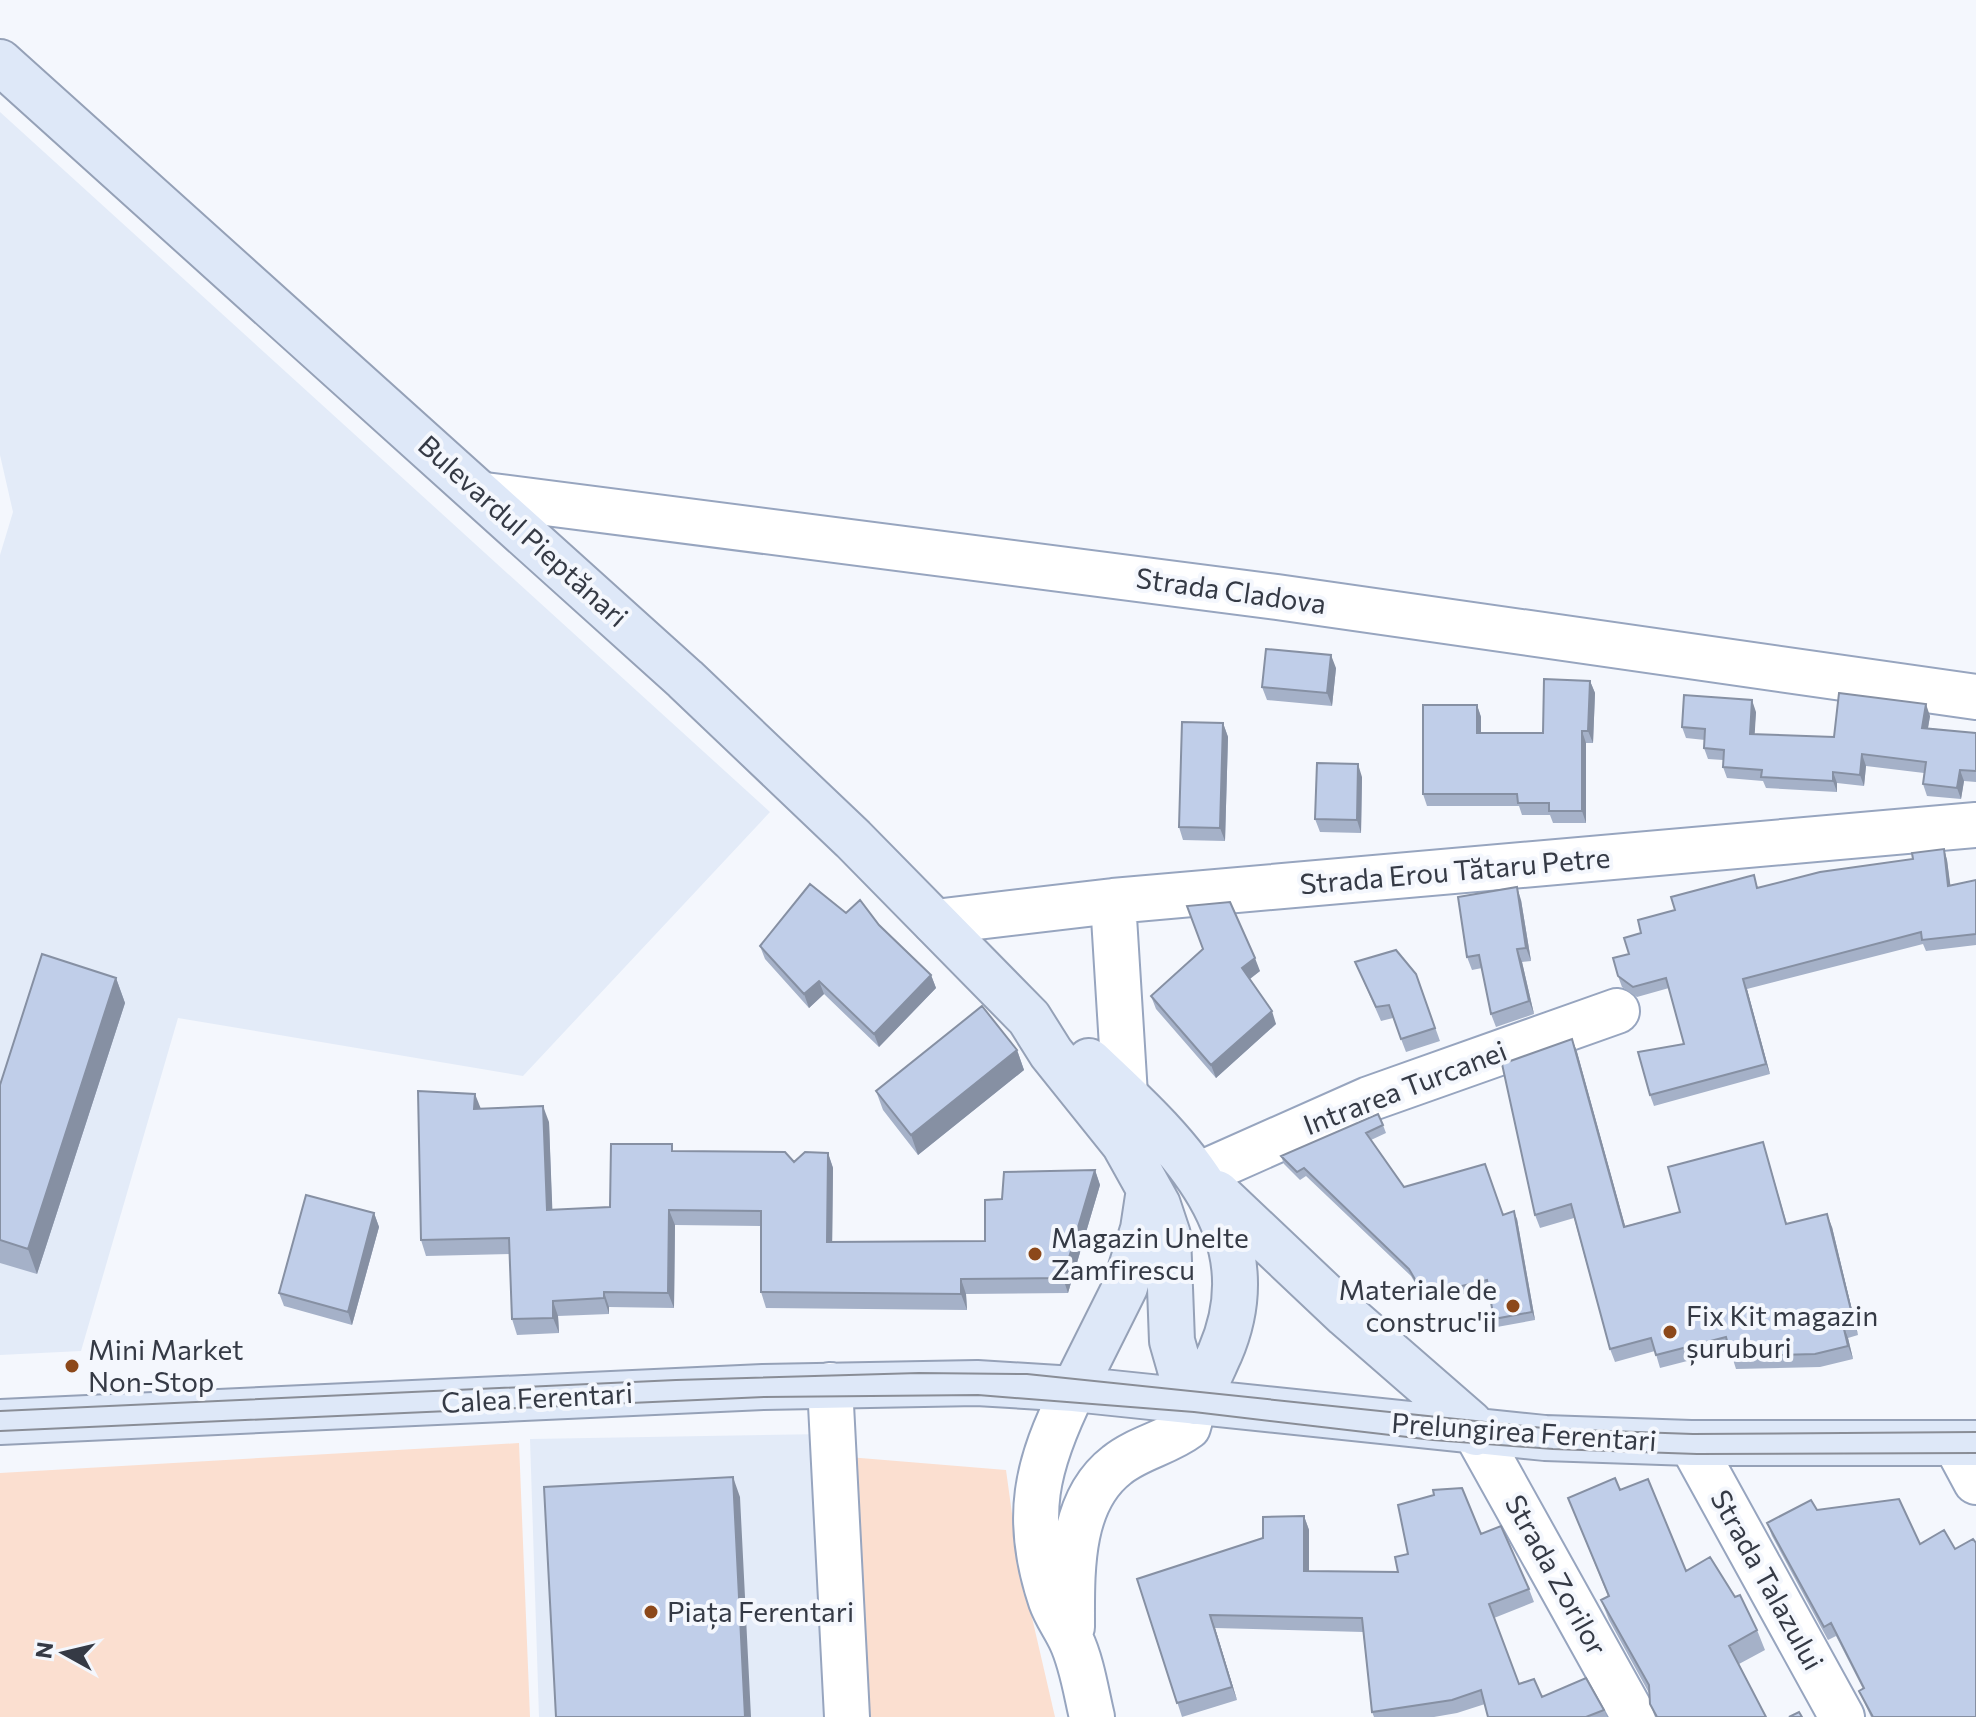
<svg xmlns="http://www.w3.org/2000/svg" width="1976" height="1717" font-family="Commissioner,sans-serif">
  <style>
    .built { fill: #e3ebf8 }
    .green { fill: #fbdfd0 }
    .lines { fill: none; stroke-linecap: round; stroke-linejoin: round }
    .minor-casing { stroke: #97a5bf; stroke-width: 48 }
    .major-casing { stroke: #95a1b7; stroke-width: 48 }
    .minor { stroke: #fff; stroke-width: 44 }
    .major { stroke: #dee8f8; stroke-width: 44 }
    .tram { stroke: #898d96; stroke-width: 2 }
    .wall { fill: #a5b1c8 }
    .shaded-wall { fill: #8690a3 }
    .building { fill: #c0cee9; stroke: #8690a3; stroke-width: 2 }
    .poi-dot { fill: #8c481a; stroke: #f4f7fd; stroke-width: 3 }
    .labels { text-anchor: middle; stroke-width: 8; stroke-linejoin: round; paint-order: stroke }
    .street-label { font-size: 28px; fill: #353a45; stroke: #f4f7fd }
    .poi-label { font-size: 28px; fill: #353a45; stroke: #f4f7fd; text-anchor: start }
  </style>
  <rect width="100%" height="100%" fill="#f4f7fd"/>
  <path class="built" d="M0,112l770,700 -247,264 -345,-58 -97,333 -81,4v-800l13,-43 -13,-57z
    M826,1434l15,283h-302l-9,-278z"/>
  <path class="green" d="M519,1443l11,274h-530v-244z
    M848,1457l158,13 12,87 37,160h-193z"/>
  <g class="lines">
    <g class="minor-casing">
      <path id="minor" d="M485,495l792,102 699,100
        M1113,901l12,194
        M935,922l178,-21 863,-76
        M1198,1175l171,-76 248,-88
        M830,1385l17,332
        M1074,1389c-38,76 -51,129 -23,212 5,14 14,26 20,39 11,23 15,52 21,77
        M1476,1433l158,284
        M1691,1443l151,274
        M1955,1443l21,39
        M1072,1627c0,-54 -3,-125 45,-162 21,-17 50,-22 71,-38l7,-25"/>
    </g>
    <g class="major-casing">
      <path id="major" d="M0,62l685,617 168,160 176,179 22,35 73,91 34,61 10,30 4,106 14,49 9,12
        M1089,1061c83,78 185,167 131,292 -8,17 -14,34 -25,49
        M1217,1193l129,122 124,108 6,10
        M1074,1389l51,-102 18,-58 5,-33
        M0,1422l763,-35 214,-4 97,6 471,49 146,5h285"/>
    </g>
    <use href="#minor" class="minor"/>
    <use href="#major" class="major"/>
    <path class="tram" d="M0,1411l676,-31 243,-7 108,1 526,55 140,5 283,-2
      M0,1431l764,-34 214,-2 216,17 239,28 120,9 144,5 279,-1"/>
  </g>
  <path class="wall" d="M1336,668l-4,38 -65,-6 -5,-13z
    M1590,681l5,12 -2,50h-7v80h-33l-3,-8h-28l-3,-9h-92l-4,-12 54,-89 4,12v16h62z
    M1756,712l-2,22 80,3 96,-21 -2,12 48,5v49l-12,-1 -3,18 -34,-3 -4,-12 1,-11 -58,-7 -2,20 -27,-3v9l-71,-4 -3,-7 -36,-3 -4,-11v-7l-15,-1 -4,-11 1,-8 -19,-2 -4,-11z
    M1223,723l5,14 -3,104 -42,-1 -4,-13z
    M1362,777l-1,56 -41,-1 -5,-13z
    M1944,849l3,11 3,26 26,-6v65l-50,6 -3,-7 -176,45 23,85 -116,32 -4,-11 34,-51 -15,-56 -32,9 -15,-10 -4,-11 11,-22 12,-21 117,-45 155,-29z
    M1521,900l10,61 -9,1 12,52 -38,13 -5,-13 -9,-46 -10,2 -5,-13z
    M846,913l33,12 52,50 5,13 -57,59 -55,-53 -15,14 -44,-49 -5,-13z
    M1203,949l57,22 -10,8 26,45 -60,54 -60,-69 -5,-13z
    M1355,962l61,12 24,67 -34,11 -13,-34 -12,3z
    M116,978l9,25 -88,271 -37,-11v-178z
    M1572,1039l5,13 48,174 55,-14 83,-70 24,82 45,3 26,108 -10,3 5,21 -33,8 -84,2 -6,-19 -70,18 -5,-17 -40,11 -5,-13 -36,-131 -34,10 -5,-13z
    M1017,1050l7,20 -106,85 -35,-45 -7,-19z
    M481,1109l68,13 3,88 58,-3 64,-56 120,11 34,-9 5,15 -1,74 153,-1 17,-42 93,-29 5,15 -32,108 -102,1 1,16 -201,-2 -5,-16v-66l-86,-1 -1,83 -65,-1v7l-51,2 1,17 -42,2 -5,-16 -2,-65 -84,2 -5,-16z
    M1383,1125l3,8 -15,7 33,47 113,32 18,101 -38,7 -3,-8 -6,-31 -61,15 -16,-27 -105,-100 -6,4 -16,-16 -3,-8z
    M374,1213l5,14 -27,98 -68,-19 -5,-13z
    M1620,1490l66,81 49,26 22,33 8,20 -26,14 27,53h-111l-5,-13 -1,-11 -40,-73 -8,-20 7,-4 -40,-98z
    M1817,1510l159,207h-105l-12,-26 4,-2 -27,-53 -8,4 -56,-104 -5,-13z
    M1304,1516l5,14v41l89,1 83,-38 48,55 5,13 -40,16 25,66 23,13 62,13 3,7h-119l-3,-13 -28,9 -23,4h-60l-2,-5 -9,-80 -148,-4 22,72 -55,17 -45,-138 126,-41z"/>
  <path class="shaded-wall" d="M1331,655l5,13 -4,38 -5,-13z
    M1590,681l5,12 -2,50 -5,-12z
    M1752,700l4,12 -2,34 -4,-12z
    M1926,704l4,12 -4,23 -4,-11z
    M1477,705l4,12v28l-4,-12z
    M1223,723l5,14 -3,104 -5,-13z
    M1582,731l4,12v80l-4,-12z
    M1862,754l4,12 -2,20 -4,-11z
    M1358,764l4,13 -1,56 -4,-13z
    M1960,770l4,11 -3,18 -4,-11z
    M1833,772l4,11v9l-4,-11z
    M1944,849l3,11 5,37 -4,-11z
    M1517,887l4,13 10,61 -5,-13z
    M1517,949l5,13 12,52 -5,-13z
    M1255,958l5,13 -13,10 -5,-13z
    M931,975l5,13 -57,59 -5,-13z
    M116,978l9,25 -88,271 -9,-25z
    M1743,979l4,10 23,85 -4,-10z
    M819,981l5,13 -15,14 -5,-14z
    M1272,1011l4,13 -60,54 -5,-13z
    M1572,1039l5,13 52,188 -5,-13z
    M1017,1050l7,20 -106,85 -7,-20z
    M475,1094l6,15h-7z
    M543,1106l6,16 4,104 -6,-16z
    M828,1153l5,15 -1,90 -5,-16z
    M1095,1170l5,15 -32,108 -5,-15z
    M669,1210l6,15 -1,83 -6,-15z
    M1514,1211l3,8 18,101 -3,-8z
    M374,1213l5,14 -27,98 -4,-13z
    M1827,1214l5,13 26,108 -4,-13z
    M961,1279l5,15 1,16 -6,-16z
    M604,1292l5,15v7l-5,-16z
    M553,1301l5,15 1,17 -6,-15z
    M1843,1325l5,13 5,21 -5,-13z
    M733,1477l7,20 11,220h-6z
    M1304,1516l5,14v54l-5,-13z
    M1210,1615l5,13 22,72 -5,-13z"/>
  <path class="building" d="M1266,649l65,6 -4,38 -65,-6z
    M1544,679l46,2 -2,50h-6v80h-33v-8h-31l-1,-9h-94v-89h54v28h66z
    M1839,693l87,11 -4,24 54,5v38l-16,-1 -3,18 -34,-4 3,-22 -64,-8 -2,21 -27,-3v9l-72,-4 1,-7 -39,-3 1,-17 -20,-2 1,-19 -23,-2 2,-32 68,5 -2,34 84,3z
    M1182,722l41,1 -3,105 -41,-1z
    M1317,763l41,1 -1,56 -42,-1z
    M1944,849l4,37 28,-6v54l-54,6 -1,-8 -178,47 23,85 -116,31 -12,-43 46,-8 -18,-66 -33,9 -15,-11 -5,-18 16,-4 -5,-16 17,-5 -3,-13 37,-10 -4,-13 83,-22 3,13 63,-16 93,-13 -1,-6z
    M810,884l36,29 14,-13 19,25 52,50 -57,59 -55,-53 -15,13 -44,-48z
    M1517,887l9,61 -9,1 12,52 -38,13 -12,-59 -12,2 -9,-60z
    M1230,902l25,56 -13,10 30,43 -61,54 -60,-69 52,-47 -16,-43z
    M1396,950l20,24 19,54 -34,11 -12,-34 -13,2 -21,-45z
    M42,954l74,24 -88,271 -28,-9v-155z
    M982,1006l35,44 -106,85 -35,-44z
    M1572,1039l52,188 56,-15 -12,-45 95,-25 23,82 41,-10 27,108 -11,3 5,21 -33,8 -84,2 -5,-19 -70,18 -5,-17 -41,11 -39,-145 -36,11 -33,-151z
    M418,1091l57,3 -1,15 69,-3 4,104 63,-3 1,-63h61v7l113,1 9,10 11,-10 23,1 -1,89 158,-1v-41l17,-1 2,-27 91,-2 -32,108 -102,1v15l-200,-2v-81l-92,-1 -1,83 -64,-1v6l-51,3v17l-41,1 -3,-81 -88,2z
    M1378,1114l5,11 -17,8 38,54 81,-23 18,51 11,-4 18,101 -38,7 -7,-39 -63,15 -15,-26 -105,-101 -7,4 -16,-16z
    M306,1195l68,18 -26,99 -69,-19z
    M733,1477l12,240h-189l-12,-230z
    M1615,1478l5,12 28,-11 38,92 24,-14 25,40 5,-2 17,35 -28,16 37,71h-109l-7,-13 -1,-19 -48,-85 8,-4 -41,-98z
    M1462,1488l19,46 20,-8 28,63 -40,15 30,80 15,-5 8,18 44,-19 18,32 -18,7h-98l-7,-27 -29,10 -80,12 -10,-94 -152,-3 22,72 -55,16 -40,-124 126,-41v-21l41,-1v55l94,1 -3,-15 13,-3 -10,-49 36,-10 -1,-5z
    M1899,1499l21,45 24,-14 11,19 18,-10 3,4v174h-103l-14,-26 5,-3 -33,-65 -7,4 -57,-104 44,-23 6,10z
    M1799,1712l3,5h-13z"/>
  <g class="poi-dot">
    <circle cx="1035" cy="1254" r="8"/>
    <circle cx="1513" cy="1306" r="8"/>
    <circle cx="1670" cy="1332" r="8"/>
    <circle cx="72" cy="1366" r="8"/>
    <circle cx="651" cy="1612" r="8"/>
  </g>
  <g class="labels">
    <g class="street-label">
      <text transform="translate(523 531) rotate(42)" y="10">Bulevardul Pieptănari</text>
      <text transform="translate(1231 591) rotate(8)" y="10">Strada Cladova</text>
      <text transform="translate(1455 871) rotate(-5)" y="10">Strada Erou Tătaru Petre</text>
      <text transform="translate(1405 1088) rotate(-21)" y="10">Intrarea Turcanei</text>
      <text transform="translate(537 1398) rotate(-3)" y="10">Calea Ferentari</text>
      <text transform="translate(1524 1432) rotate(4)" y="10">Prelungirea Ferentari</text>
      <text transform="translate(1556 1575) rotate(61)" y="10">Strada Zorilor</text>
      <text transform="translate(1767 1580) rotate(61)" y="10">Strada Talazului</text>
    </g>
    <g class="poi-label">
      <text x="1051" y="1248">Magazin Unelte<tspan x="1051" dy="32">Zamfirescu</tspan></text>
      <text x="1497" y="1300" text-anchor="end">Materiale de<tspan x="1497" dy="32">construc'ii</tspan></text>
      <text x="1686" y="1326">Fix Kit magazin<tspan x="1686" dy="32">șuruburi</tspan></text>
      <text x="88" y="1360">Mini Market<tspan x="88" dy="32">Non-Stop</tspan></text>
      <text x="667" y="1622">Piața Ferentari</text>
    </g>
  </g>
  <g transform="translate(64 1653) rotate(278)" stroke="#f4f7fd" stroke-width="6" paint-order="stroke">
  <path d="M0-6L14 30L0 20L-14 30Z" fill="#353a45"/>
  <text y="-12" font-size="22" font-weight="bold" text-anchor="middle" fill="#353a45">N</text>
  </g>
</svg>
